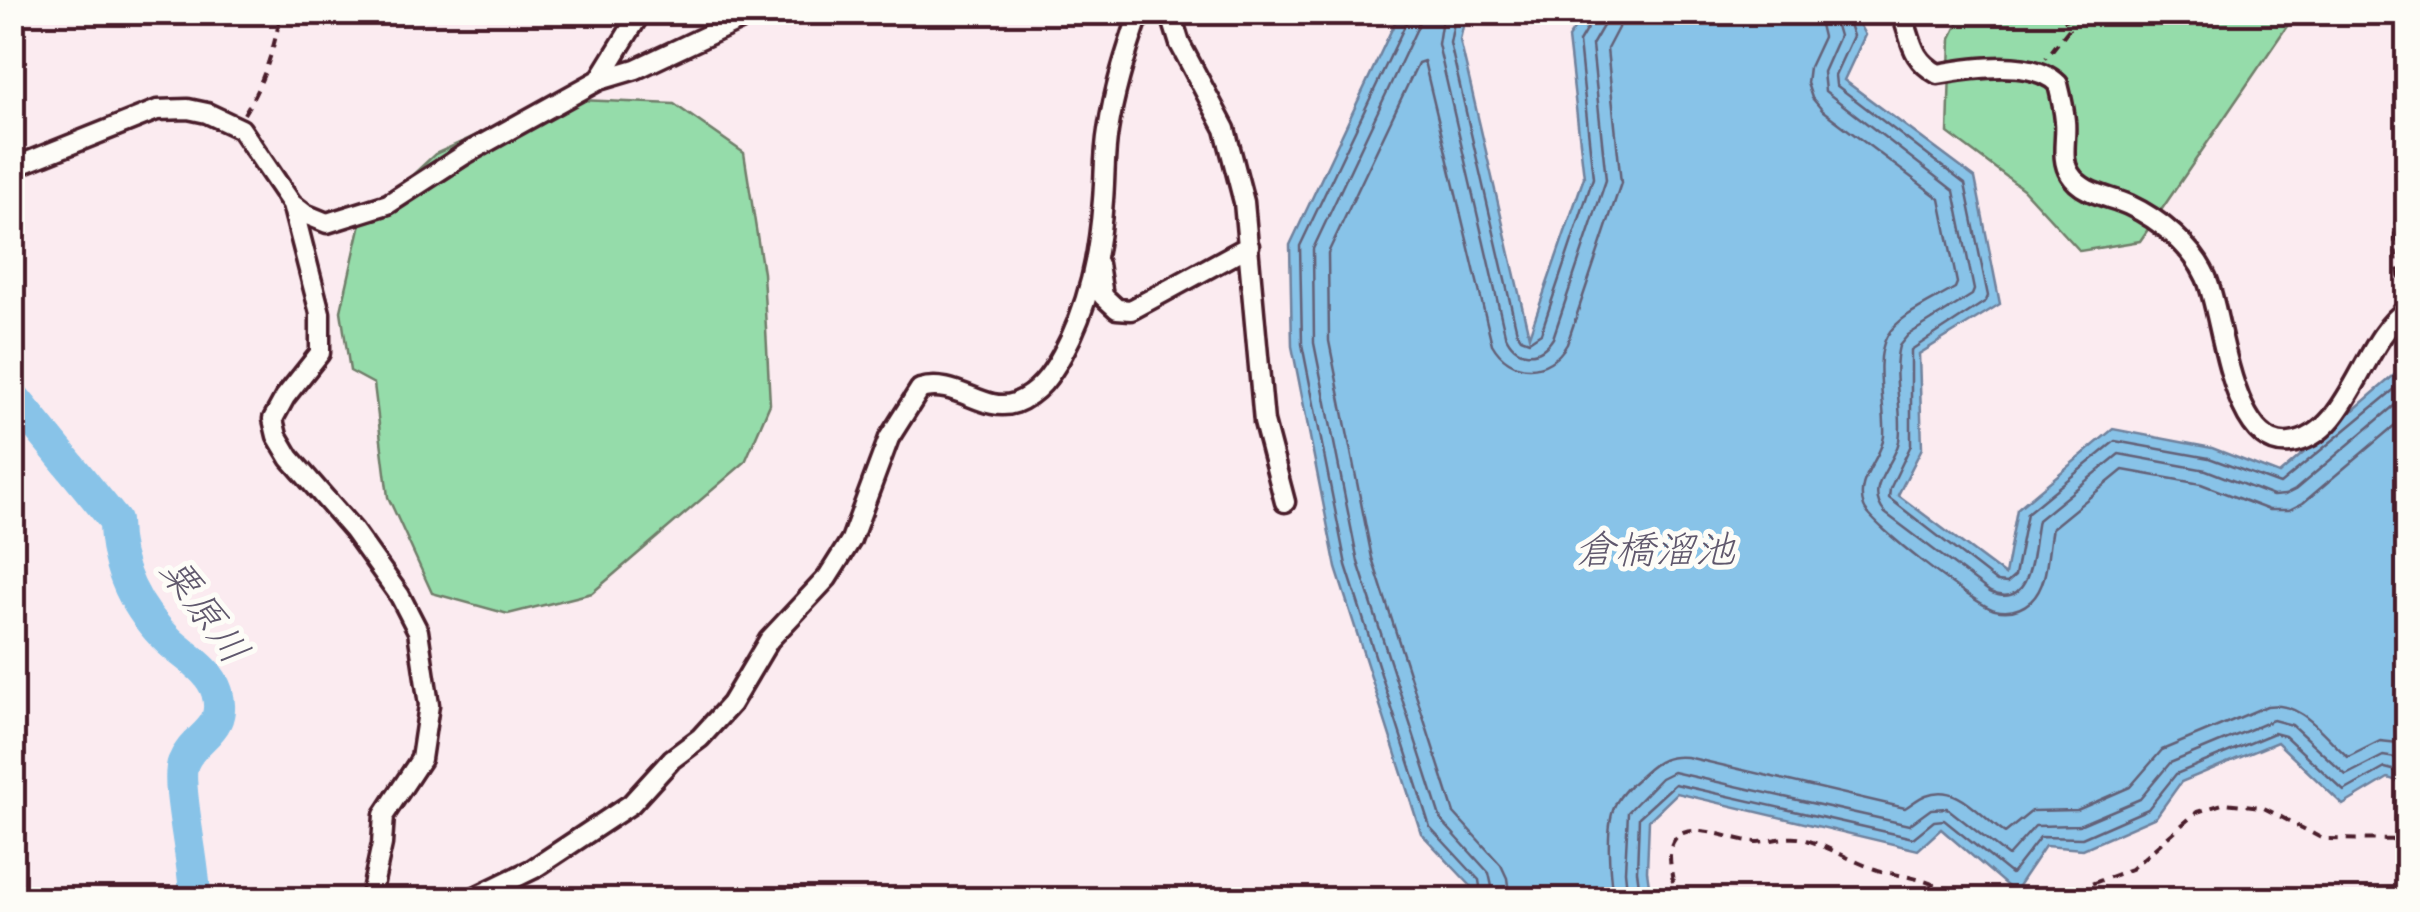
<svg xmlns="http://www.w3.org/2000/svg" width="2420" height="912" font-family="Sriracha,'Klee One',sans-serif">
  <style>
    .green { fill: #95dcaa; stroke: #707e6a; stroke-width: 2.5 }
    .water { fill: #88c3e8; stroke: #6f819c; stroke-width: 2.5 }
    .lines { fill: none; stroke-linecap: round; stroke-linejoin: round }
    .shore { stroke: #636177; stroke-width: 2.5 }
    .river { stroke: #88c3e8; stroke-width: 32 }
    .street-casing { stroke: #4a1f2b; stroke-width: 25 }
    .path { stroke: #4a1f2b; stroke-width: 4; stroke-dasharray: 10 8; stroke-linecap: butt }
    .street { stroke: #fdfcf7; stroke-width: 18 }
    .labels { text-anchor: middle; stroke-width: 10; stroke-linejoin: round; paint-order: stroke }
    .water-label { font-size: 40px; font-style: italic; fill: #60586d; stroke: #fdfcf7 }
  </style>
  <rect width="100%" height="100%" fill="#fbebf0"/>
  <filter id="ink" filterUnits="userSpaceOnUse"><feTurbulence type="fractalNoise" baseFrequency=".01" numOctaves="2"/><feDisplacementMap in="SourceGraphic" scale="20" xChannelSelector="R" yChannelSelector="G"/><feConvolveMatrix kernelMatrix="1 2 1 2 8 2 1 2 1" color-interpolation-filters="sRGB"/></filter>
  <g filter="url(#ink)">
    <path class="green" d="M1963,13h333l-156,228 -60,10 -57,-62 -75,-56 3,-95z
      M556,99l118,5 70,49 19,120 7,131 -25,58 -153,131 -84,21 -76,-21 -44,-96 -14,-113 -24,-13 -9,-60 20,-88 74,-69z"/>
    <path class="water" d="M1396,13h70l-6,27 69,296 55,-159 -16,-139 17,-25h268l12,22 -21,45 131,98 25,126 -81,50 3,94 -24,47 107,80 12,-66 96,-80 99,19 67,26 128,-110v420l-19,-6 -45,27 -66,-63 -96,40 -25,35 -73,32 -38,-3 -31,46 -73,-63 -23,21 -241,-57 -28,27 -2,51 4,28h-178l-2,-13 -50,-53 -85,-265 -44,-222 -2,-101 108,-229z"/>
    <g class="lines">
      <path class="shore" d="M1407,12v9l-107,225 2,98 44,221 84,262 49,53 3,20
        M1420,12l-2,14 -105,223 1,94 44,219 83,258 48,53 6,27
        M1443,12l-5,32 67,290c10,24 34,26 48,4l53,-158 -14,-135 11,-19 2,-14
        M1456,12l-6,31 67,289 4,6 8,3 12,-8 52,-155 -14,-136 13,-22 1,-8
        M1817,12l6,25 -14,30 -2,16 5,15 11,13 117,88 17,84 -2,5c-21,13 -56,27 -68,48 -14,25 -1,71 -3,100 -3,25 -30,43 -20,71 5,17 113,99 131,103 13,3 26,0 36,-9 18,-17 16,-50 21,-73l71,-58 78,14 68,26h20l14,-7 105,-89
        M1832,12l7,24 -16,36 2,19 129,100 20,99 -2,5 -64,40 -9,11c-8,31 5,65 0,95 -5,26 -36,46 -14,72l105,79c44,20 42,-45 48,-72l81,-66 87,16 67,26 12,-1 10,-5 113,-96
        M1845,12l8,24 -18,39 1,10 129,99 23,112 -2,5 -75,49v95l-21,44 -1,9 108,84 10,1 8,-7 12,-63 88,-72 94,17 71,26 128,-106
        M1510,900l-3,-22 -6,-13 -47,-52 -82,-255 -43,-217 -1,-88 90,-190 6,-2 68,283c18,32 57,32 75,0l54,-161 -14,-134 11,-21 3,-16
        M1613,900c-3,-25 -9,-75 3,-97 6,-12 18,-21 28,-30 13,-12 24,-18 43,-16l218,51c7,-4 13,-10 21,-13 33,-13 55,23 79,38l27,-22 45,-1 53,-23 32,-37 105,-44c36,-5 56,30 81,51l32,-16 28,3
        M1628,900l-3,-29 3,-59 33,-34 12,-6 236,53 22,-16 16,-1 61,48 27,-30 44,-1 61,-26 30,-36 103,-43 19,5 54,50 37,-19 25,4
        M1641,900l-4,-29 2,-54 36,-33 238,54 21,-17 10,-1 67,54 29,-37 42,1 66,-29 28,-35 98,-41 11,3 59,55 41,-23 23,6"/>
      <path class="river" d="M12,395l103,126c0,47 21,89 55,121 16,15 40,27 47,50 11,40 -23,43 -34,71 -8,21 13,105 12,137"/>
      <g class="street-casing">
        <path id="street" d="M1170,12l10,32 45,85 19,73 20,220 21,80
          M1901,12c11,27 9,47 37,62 33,-6 95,-16 120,10 3,12 6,25 7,37 2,17 -5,38 5,53 12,20 39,22 59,31 30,14 63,41 77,72 17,37 24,173 84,166 60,-7 72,-105 118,-134
          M599,80l42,-68
          M12,168l145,-58 31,-1 19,4 34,16 51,75 28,109v40l-35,44 -12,22 4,17 13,22 63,72 47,66 18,35 11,74 -8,54 -37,56 -2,29 -12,56
          M292,204l13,10 22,9 61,-19 79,-51 132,-73 37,-11 121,-57
          M1098,264l5,32 14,13 14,1 118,-64
          M469,900l64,-31 98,-65 41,-45 28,-21 31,-34 38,-64 58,-62 24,-38 38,-102 31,-49c36,-11 64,25 95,14 23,-9 36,-28 47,-48 27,-49 37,-100 41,-155 2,-23 1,-46 5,-69 6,-41 18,-79 32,-119"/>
      </g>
      <path class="path" d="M1993,12l6,8 59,-7 6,3 5,13 -23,29
        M244,114c20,-33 30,-64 37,-102
        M2403,296c-8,-38 -15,-76 5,-112
        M1673,900c4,-18 -10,-46 2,-61 15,-20 61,3 82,3 15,-1 32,-7 46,-3 25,7 48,22 72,30 26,9 59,7 78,31
        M2061,900l6,-7 64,-24 66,-57 28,-9 37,4 61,32 85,1"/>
      <use href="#street" class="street"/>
    </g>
  </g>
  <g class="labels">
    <g class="water-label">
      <text x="1655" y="563">倉橋溜池</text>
      <text transform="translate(205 610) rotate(54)" y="14">粟原川</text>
    </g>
  </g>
  <rect width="2420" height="912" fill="none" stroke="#fdfcf7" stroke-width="50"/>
  <rect x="25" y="25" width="2370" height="862" fill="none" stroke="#4a1f2b" stroke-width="4" filter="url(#ink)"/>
</svg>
